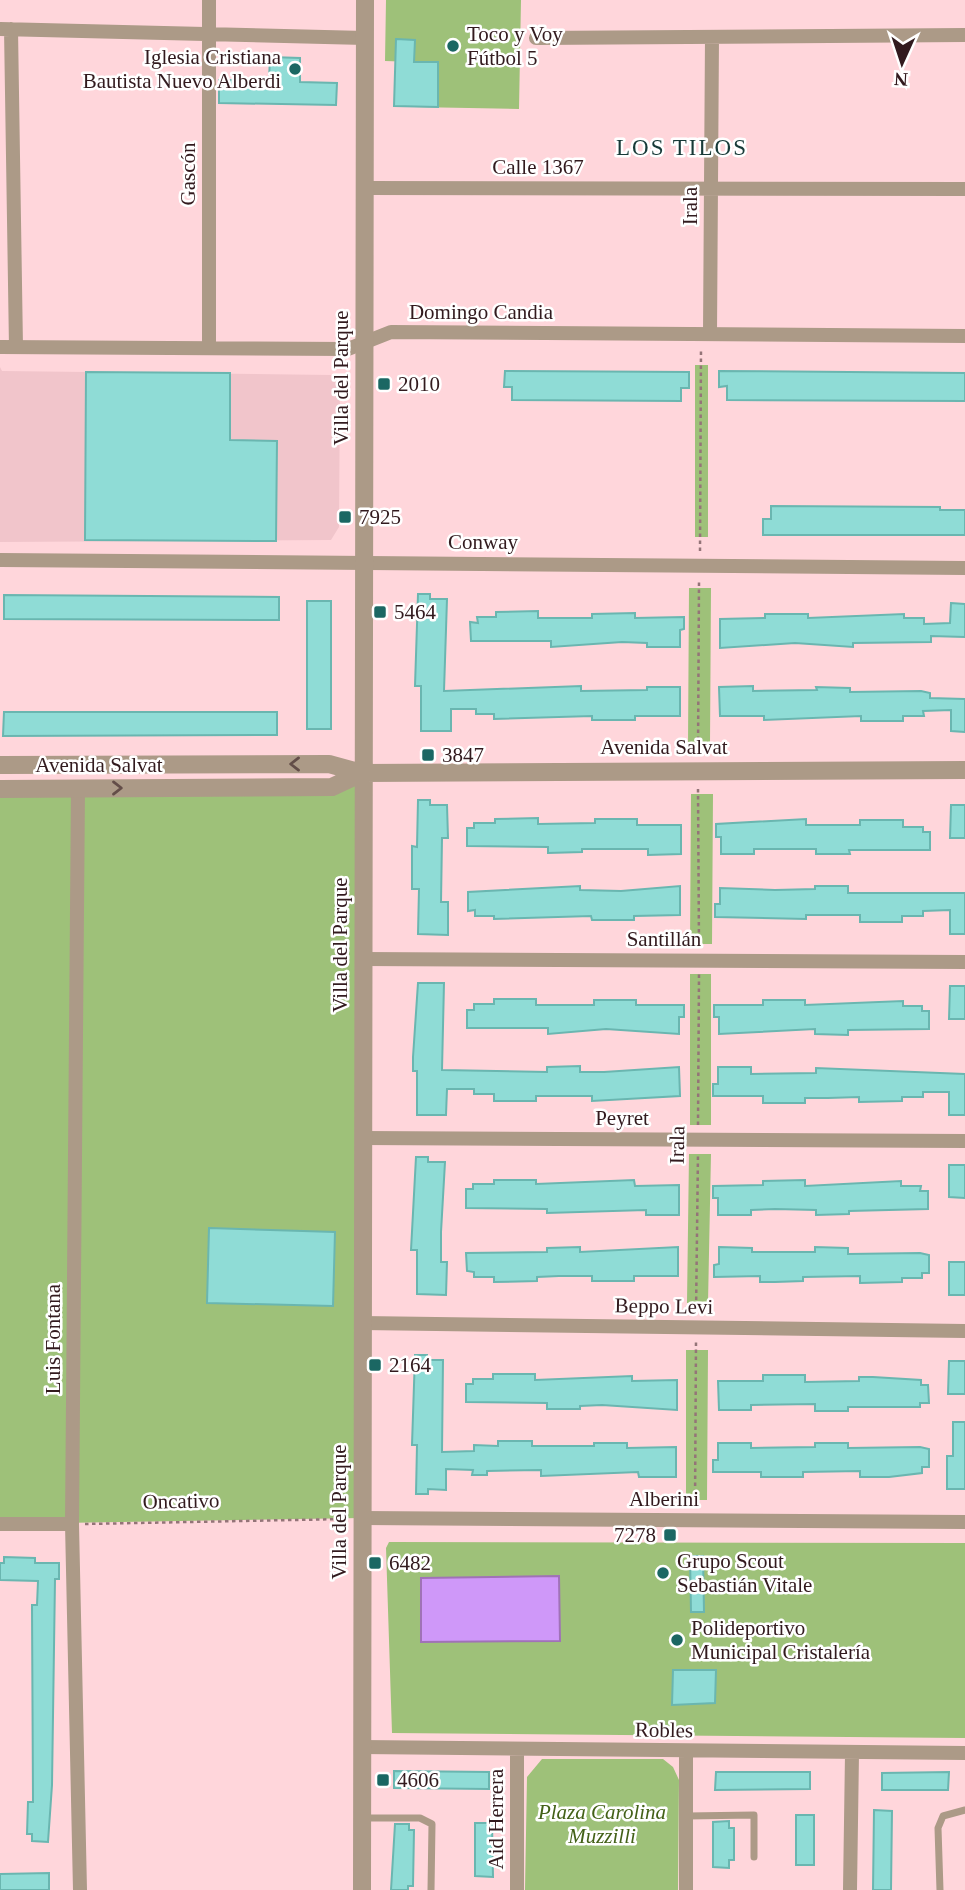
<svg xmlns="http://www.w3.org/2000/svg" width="965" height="1890" font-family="'Times New Roman',serif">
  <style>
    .built { fill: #f1c5cb }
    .green { fill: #9ec179 }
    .water { fill: #cf98f9; stroke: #a072b7; stroke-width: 2 }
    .building { fill: #8fdcd6; stroke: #6ab6b0; stroke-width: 2 }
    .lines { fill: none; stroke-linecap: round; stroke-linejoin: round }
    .path { stroke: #947478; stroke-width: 2.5; stroke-dasharray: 3.5 3.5; stroke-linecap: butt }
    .service { stroke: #ac9a87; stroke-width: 7 }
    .minor { stroke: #ac9a87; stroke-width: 14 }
    .tertiary { stroke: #ac9a87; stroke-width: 18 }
    .oneway { stroke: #634d48 }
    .poi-dot { fill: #1b6763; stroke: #fff; stroke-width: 2.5 }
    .labels { text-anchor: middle; stroke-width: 5; stroke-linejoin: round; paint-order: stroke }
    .poi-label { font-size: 21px; fill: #321a1e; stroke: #fff; text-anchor: start }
    .street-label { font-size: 21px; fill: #321a1e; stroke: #fff }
    .park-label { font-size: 21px; font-style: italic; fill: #436118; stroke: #fff }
    .neighbourhood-label { font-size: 23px; letter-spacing: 2px; fill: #183a38; stroke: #fff }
  </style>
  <rect width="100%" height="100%" fill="#ffd6db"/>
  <path class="built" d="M0,367l2,4 329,4 9,8 -1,144 -8,13 -331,2z"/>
  <path class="green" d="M386,0h135l-2,109 -105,-2 1,-45 -30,-1z
    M695,365h13v172h-13z
    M689,588h22l-1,156h-22z
    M362,773v745l-362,6v-735l332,-2z
    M691,794h22l-1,150h-22z
    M690,974h21v151h-21z
    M689,1154h22l-3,149h-21z
    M686,1350h22l-1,150h-21z
    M389,1542l576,1v195l-573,-5 -6,-185z
    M542,1759h121l10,8 6,13 -1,110h-153l2,-113z"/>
  <path class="water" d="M559,1576l1,65 -139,1v-64z"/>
  <path class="building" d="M396,39l19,1 -1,22h24v45l-44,-1z
    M270,57l30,1v24l37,1 -1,22 -117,-2v-23h50z
    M505,371l184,1v16h-8v13l-169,-1v-13h-8z
    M719,371l246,2v28l-238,-1v-14l-8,1z
    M86,372l144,1v67l47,1 -1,100 -191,-1z
    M771,506l169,1v3h25v25h-202v-16h8z
    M418,594h12v5h17l-3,92 137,-5v5l66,-1v-3h33v29h-45v4h-43v-4l-98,3v-5h-18v-5h-25v22h-30v-45h-6z
    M4,595l275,2v23l-275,-1z
    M307,601h24v128h-24z
    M951,603l14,1v33l-34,-1v6l-78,1v4l-58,-4 -75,5v-29l45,-1v-4h43v4l96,-4v4h20v6l26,-1z
    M538,611v7h54v-4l43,-1v5l49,-1v12l-4,1v17h-33v-4l-25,-1 -71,5v-6h-80l-1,-19 8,1 -1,-6h19v-5z
    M753,686v5l64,-1 -1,-3 34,1v4l71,-1 9,2v5l35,1v33l-14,-1v-21l-28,1 1,5h-21v5h-42v-5l-97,4v-4h-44l-1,-29z
    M4,712h273v23l-274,1z
    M418,800h12v5h17l1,33h-6l-1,64h7v33l-30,-1 1,-45h-7v-43l5,1z
    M951,805h14v33h-15z
    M538,818v6l57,-1v-4h42v6h44v29l-33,1v-6h-66v3l-34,1v-6l-81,-1v-18h7v-5h21v-4z
    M806,819v6h54v-5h43v7h20v5h7v18h-81l1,4h-34v-5h-62v5h-33v-17h-5v-13z
    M580,886v4l41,1 59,-5v29l-46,1v4h-42l-1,-4 -97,3v-3h-19v-6l-7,1v-19z
    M815,886h33v7h117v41h-15v-24l-27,1v5h-21v6h-42v-7h-54v4l-91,-2v-13h5v-16l55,2 40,-1z
    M418,983h26l-2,87 105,2v-5l33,-1v6h24l75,-5 1,29 -88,5v-5h-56v5h-42v-7h-20v-5h-27l-1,26h-29v-44h-4v-14z
    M950,986h15v33h-16z
    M494,999h42v6h58v-5h42v5h48v12h-5v17l-73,-5 -58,5v-6h-81v-18h7v-6h20z
    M763,1000h42v5l98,-4v5h19v5h7v18l-81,1v5l-33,-1v-5l-96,5v-17h-5v-12h49z
    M718,1067h33v7l65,-1v-5l149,6v41h-16v-23h-26v5h-21v4l-43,1v-5l-31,1h-23v5h-42v-7h-50v-12h5z
    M416,1157h12v5h17l-4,70v30h6l-1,33 -29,-1v-44h-6z
    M949,1165h16v33l-16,-1z
    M494,1180h42v4l98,-4 1,6 44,-1v30h-33v-5l-99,3v-4l-81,-1v-19h7v-5h21z
    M805,1180v6l96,-5v5h20l-1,5h8v18l-79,2v3l-33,1v-5l-41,-1 -24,1v5h-33v-17h-5v-12l50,-1v-4z
    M209,1228l126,4 -2,74 -126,-3z
    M580,1247v5l98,-5v29h-44v5h-42v-5h-33l-22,1v4l-43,1v-5h-20v-5l-7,-1 -1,-18 81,-1v-4z
    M719,1247l33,1v4h63v-5l33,1v6l72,-1 9,2v18h-7v5h-20v4l-42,1v-7l-57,1v4l-28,1h-15v-6l-46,1v-12l5,-1z
    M949,1262h16v33h-16z
    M415,1355h12v5h16l-1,92 32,-1v-6l24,1v-5h34v5h62v-3h33v5l49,-1v30h-37l-1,-5 -97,4v-6l-54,1v4h-15l1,-5 -27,-1v21l-18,-1v5h-12l1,-49h-5z
    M949,1361h16v33h-17z
    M493,1374h42v6l97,-4v5l45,-1v30l-75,-5 -22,1v3h-33v-6l-81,-1v-18h7v-5h20z
    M763,1375h42v7l54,-1v-4h14l48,3v5h7l1,18h-9v4h-72v4h-33v-7l-64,1v5h-32l-1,-29h45z
    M953,1422h12v67h-18v-33h6z
    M718,1443h33v5l64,-1v-4h33v5l72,-1 9,2v18h-7v6l-33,4h-29v-6l-57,1v5h-42v-5h-48v-12h5z
    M690,1556h13l1,56h-13z
    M4,1557l31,1v5h24v16h-4l-3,206 -4,57 -16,-1v-7h-5l1,-32h5l-1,-197h5l1,-24 -38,-1v-17h4z
    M673,1670h43l-1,33 -43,2z
    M394,1771l95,1v17l-95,-1z
    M716,1772h94v17l-95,1z
    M949,1772l-1,18h-66v-17z
    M874,1810l18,1 -1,79h-18z
    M796,1815h18v50h-18z
    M729,1821v7h5v32h-5v8l-16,-1v-45z
    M475,1823h17l1,54 -18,-1z
    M395,1824h14v6h5l-1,56h-5v4h-17z
    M49,1873v17h-49v-16z"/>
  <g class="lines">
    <path class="path" d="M700,551l1,-203
      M698,754l1,-172
      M698,789l1,158
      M698,1125l1,-151
      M696,1314l2,-161
      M695,1507l1,-165
      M85,1524l260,-5"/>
    <path class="service" d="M687,1816l67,-1v42
      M363,1818h57l12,6 -1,66
      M940,1890l-2,-62 5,-12 22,-6"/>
    <path class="minor" d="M0,29l365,9
      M11,29l5,318
      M536,38l429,-3
      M364,188l601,1
      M710,334l2,-297
      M0,347l348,2 43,-17 574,4
      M209,348v-348
      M0,560l965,8
      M78,788l-6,736 8,366
      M362,959l603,3
      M362,1138l603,3
      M362,1323l603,8
      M362,1518l603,4
      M0,1524h72
      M362,1747l603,6
      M517,1890v-141
      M686,1890v-139
      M850,1890l2,-136"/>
    <path class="tertiary" d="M0,765l329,-1 33,9 603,-3
      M0,789l332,-2 30,-14
      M362,1890l3,-1890"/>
  </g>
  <defs><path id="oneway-chevron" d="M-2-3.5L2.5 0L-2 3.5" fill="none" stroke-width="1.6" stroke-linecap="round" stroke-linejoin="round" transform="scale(1.75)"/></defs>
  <g class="oneway">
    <use href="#oneway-chevron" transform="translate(295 764) rotate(180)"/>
    <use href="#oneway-chevron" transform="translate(117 788)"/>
  </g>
  <g class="poi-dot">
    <circle cx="453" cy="46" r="7"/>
    <circle cx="295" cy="69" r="7"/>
    <rect x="377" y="377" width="14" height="14" rx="3.5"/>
    <rect x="338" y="510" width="14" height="14" rx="3.5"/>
    <rect x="373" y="605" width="14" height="14" rx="3.5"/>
    <rect x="421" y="748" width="14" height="14" rx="3.5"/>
    <rect x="368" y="1358" width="14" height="14" rx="3.5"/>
    <rect x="663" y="1528" width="14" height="14" rx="3.5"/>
    <rect x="368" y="1556" width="14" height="14" rx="3.5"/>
    <circle cx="663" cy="1573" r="7"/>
    <circle cx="677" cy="1640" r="7"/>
    <rect x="376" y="1773" width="14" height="14" rx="3.5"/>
  </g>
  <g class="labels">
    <g class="poi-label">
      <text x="467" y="41">Toco y Voy<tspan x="467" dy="24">Fútbol 5</tspan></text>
      <text x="281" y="64" text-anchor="end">Iglesia Cristiana<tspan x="281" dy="24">Bautista Nuevo Alberdi</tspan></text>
      <text x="398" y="391">2010</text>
      <text x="359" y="524">7925</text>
      <text x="394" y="619">5464</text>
      <text x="442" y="762">3847</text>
      <text x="389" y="1372">2164</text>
      <text x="656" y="1542" text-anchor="end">7278</text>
      <text x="677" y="1568">Grupo Scout<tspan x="677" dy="24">Sebastián Vitale</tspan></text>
      <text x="389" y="1570">6482</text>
      <text x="691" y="1635">Polideportivo<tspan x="691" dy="24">Municipal Cristalería</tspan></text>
      <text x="397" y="1787">4606</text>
    </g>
    <g class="street-label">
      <text x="538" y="174">Calle 1367</text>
      <text transform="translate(188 174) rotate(-90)" y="7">Gascón</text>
      <text transform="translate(690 206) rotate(-90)" y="7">Irala</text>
      <text x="481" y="319">Domingo Candia</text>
      <text transform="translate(341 378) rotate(-90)" y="7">Villa del Parque</text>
      <text x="483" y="549">Conway</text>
      <text x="664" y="754">Avenida Salvat</text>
      <text x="99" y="772">Avenida Salvat</text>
      <text x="664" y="946">Santillán</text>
      <text transform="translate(340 945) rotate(-90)" y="7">Villa del Parque</text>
      <text x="622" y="1125">Peyret</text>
      <text transform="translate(677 1145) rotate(-89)" y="7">Irala</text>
      <text transform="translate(664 1306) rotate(1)" y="7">Beppo Levi</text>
      <text transform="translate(53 1339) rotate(-90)" y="7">Luis Fontana</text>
      <text x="664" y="1506">Alberini</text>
      <text transform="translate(181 1501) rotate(-1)" y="7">Oncativo</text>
      <text transform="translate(339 1512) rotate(-90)" y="7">Villa del Parque</text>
      <text transform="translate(664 1730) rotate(1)" y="7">Robles</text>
      <text transform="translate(496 1819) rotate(-90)" y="7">Aid Herrera</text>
    </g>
    <g class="park-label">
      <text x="602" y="1819">Plaza Carolina<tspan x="602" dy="24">Muzzilli</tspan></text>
    </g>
    <g class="neighbourhood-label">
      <text x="682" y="155">LOS TILOS</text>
    </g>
  </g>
  <g transform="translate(902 63) rotate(183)" stroke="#ffffff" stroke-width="5" paint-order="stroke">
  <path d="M0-5L12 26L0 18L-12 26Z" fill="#321a1e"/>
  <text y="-10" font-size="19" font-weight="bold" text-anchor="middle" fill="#321a1e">N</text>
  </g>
</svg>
